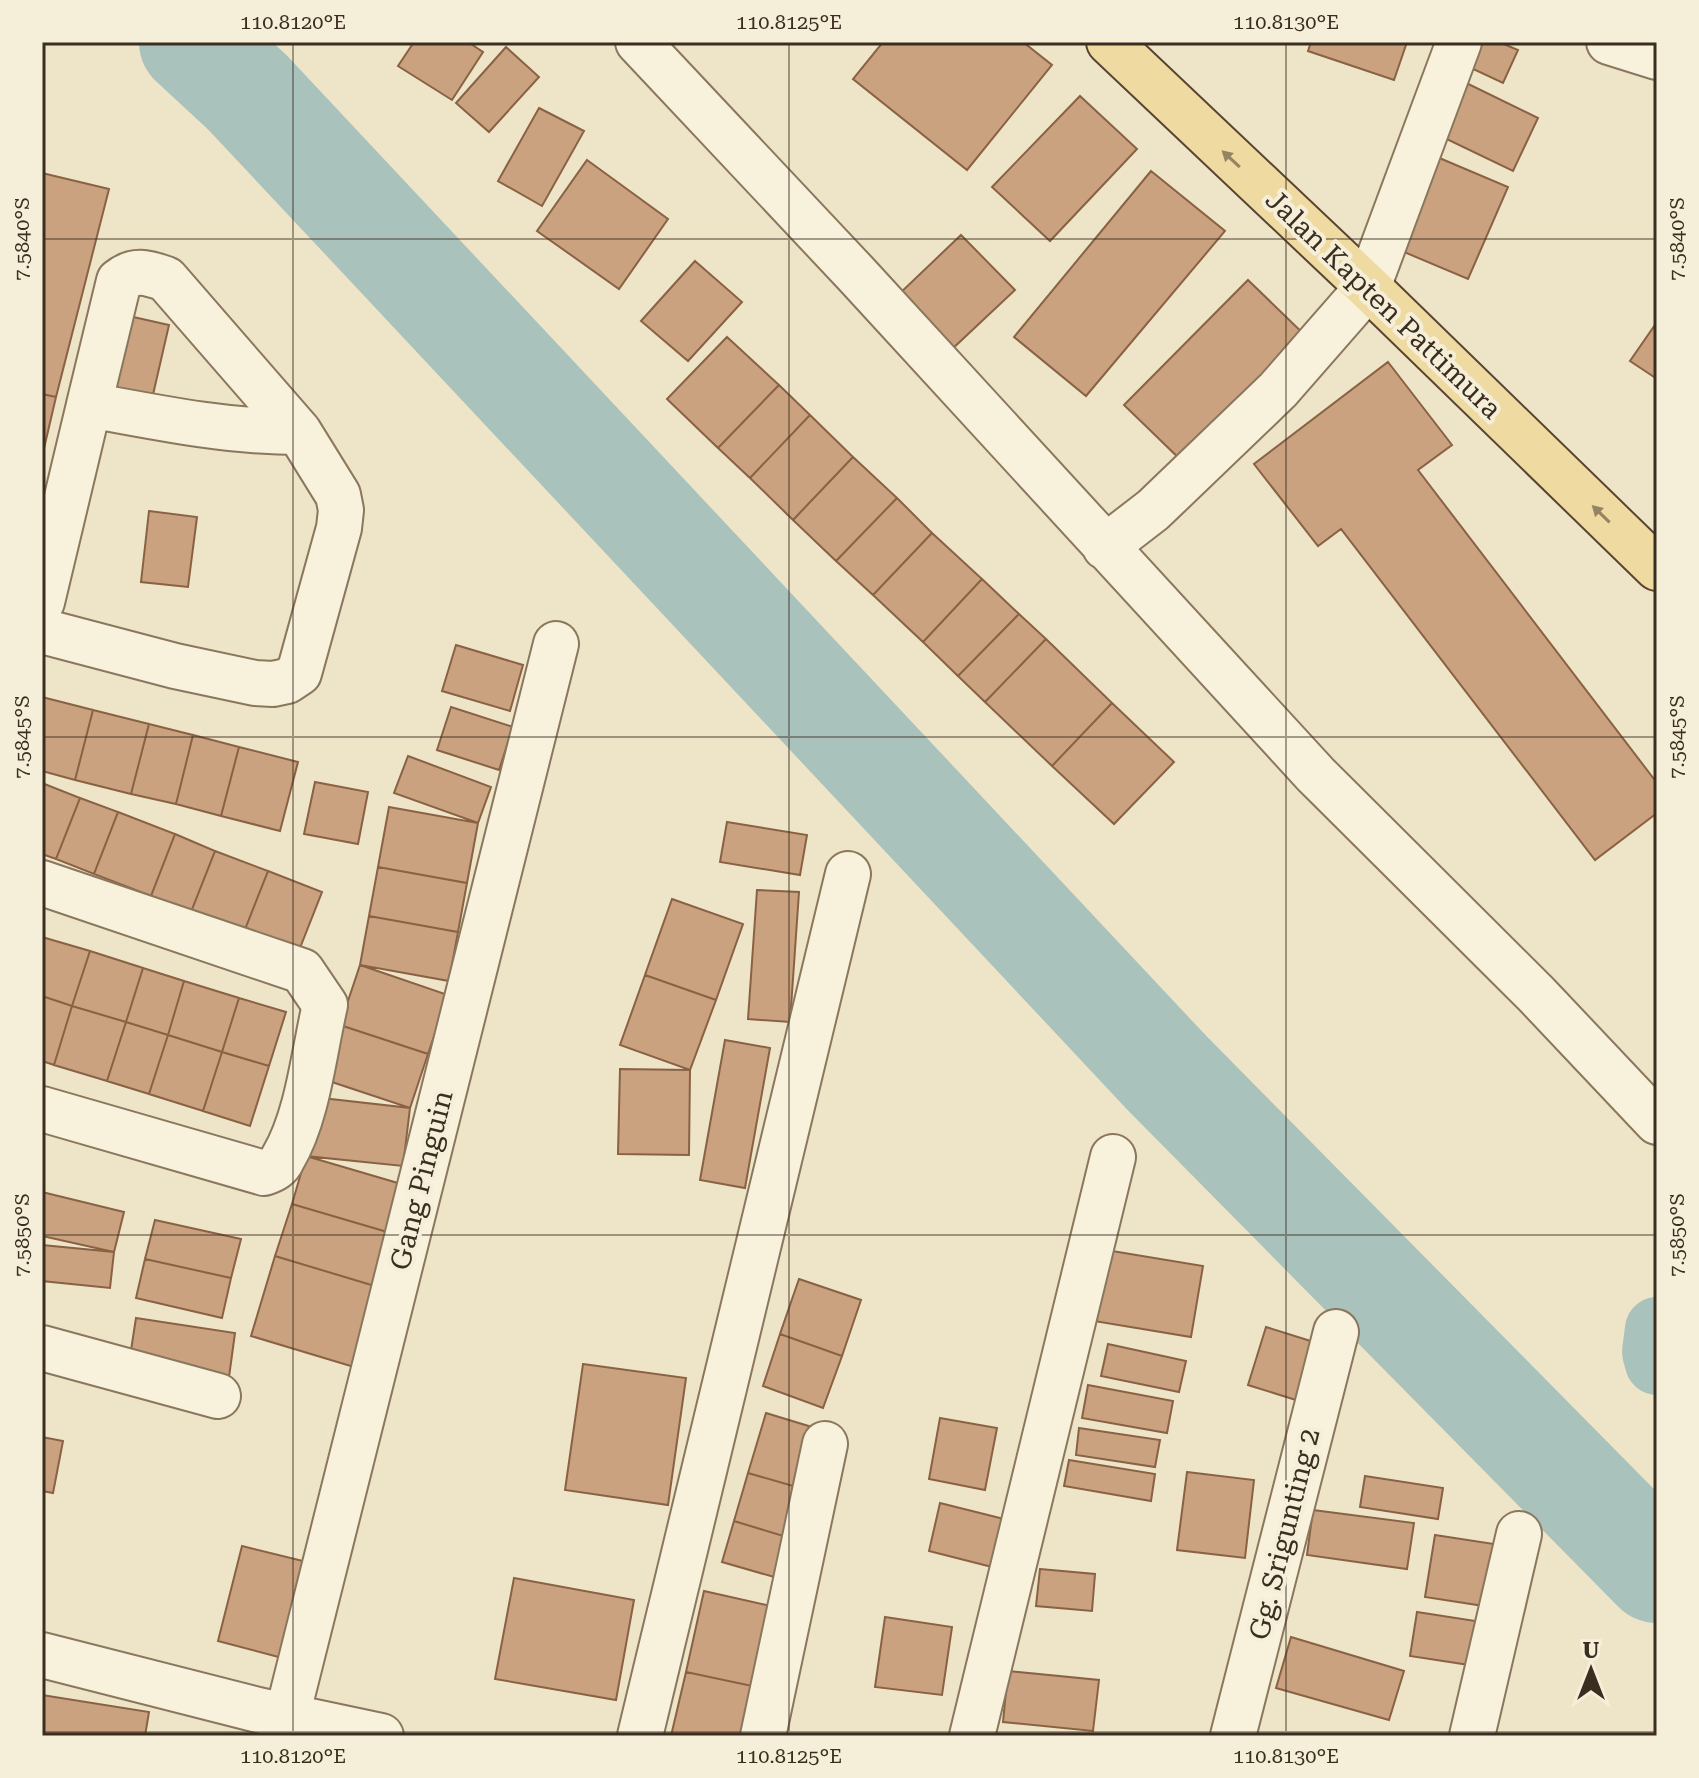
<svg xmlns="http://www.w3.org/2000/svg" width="1699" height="1778" font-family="'Roboto Serif',serif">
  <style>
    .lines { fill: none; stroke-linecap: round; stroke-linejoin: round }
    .canal { stroke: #a9c2bc; stroke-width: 64 }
    .river { stroke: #a9c2bc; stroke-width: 108 }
    .building { fill: #cba27f; stroke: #896244; stroke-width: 2 }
    .minor-casing { stroke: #8a775d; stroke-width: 48 }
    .major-casing { stroke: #584531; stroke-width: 48 }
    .minor { stroke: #f8f1dc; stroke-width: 44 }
    .major { stroke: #efdaa2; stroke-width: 44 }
    .oneway { fill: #958462 }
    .ticks { fill: none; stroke: #3b2e21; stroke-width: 2; stroke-opacity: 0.45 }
    .labels { text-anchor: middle; stroke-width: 8; stroke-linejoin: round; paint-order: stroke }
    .street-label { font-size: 28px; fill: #3b2e21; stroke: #f5eed8 }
    .neatline { fill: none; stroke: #3b2e21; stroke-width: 3 }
    .ticks-label { font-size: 20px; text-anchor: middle; fill: #3b2e21 }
  </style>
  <rect width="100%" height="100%" fill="#eee4c8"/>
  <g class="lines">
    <path class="canal" d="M1657,1329l-3,23 3,11"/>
    <path class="river" d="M193,42l54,50 920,981 490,496"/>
  </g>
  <path class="building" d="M414,42h54l15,10 -31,48 -54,-34z
    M883,42h140l29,23 -85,105 -114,-91z
    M1311,42h96l-13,38 -86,-29z
    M1482,42h17l19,8 -15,33 -32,-15z
    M506,47l33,30 -50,55 -33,-29z
    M1456,78l82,40 -25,53 -83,-40z
    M1080,96l57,53 -87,92 -58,-54z
    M539,108l45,23 -42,75 -44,-25z
    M1437,157l71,30 -40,92 -71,-30z
    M587,160l81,59 -49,70 -82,-58z
    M1151,171l74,60 -139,165 -72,-59z
    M42,173l67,16 -53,208 -14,-3z
    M961,235l54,55 -65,61 -53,-55z
    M695,261l47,41 -54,59 -47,-40z
    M1248,280l63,61 -124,125 -63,-61z
    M120,314l49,11 -17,74 -48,-11z
    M1657,322v57l-27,-18z
    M727,337l52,48 -61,63 -51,-49z
    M1388,362l64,83 -34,25 239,313v30l-62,47 -254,-331 -23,17 -64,-82z
    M779,385l31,30 -60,63 -32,-30z
    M42,394l14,3 -14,60z
    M810,415l43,42 -60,63 -43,-42z
    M853,457l44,41 -61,63 -43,-41z
    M897,498l35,35 -59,62 -37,-34z
    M149,511l48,6 -9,70 -47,-5z
    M932,533l50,46 -59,63 -50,-47z
    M982,579l37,35 -61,62 -35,-34z
    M1019,614l27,25 -61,63 -27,-26z
    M1046,639l66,64 -60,63 -67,-64z
    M456,645l67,20 -13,46 -68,-20z
    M42,697l51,13 -18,70 -33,-9z
    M1112,703l62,59 -60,62 -62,-58z
    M451,707l62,20 -14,43 -62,-20z
    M93,710l56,14 -18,70 -56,-14z
    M149,724l44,11 -17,69 -45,-10z
    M193,735l46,12 -18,69 -45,-12z
    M239,747l59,15 -18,69 -59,-15z
    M408,756l83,31 -13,36 -84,-30z
    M315,782l53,10 -10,52 -54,-10z
    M42,783l38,15 -24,61 -14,-5z
    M80,798l38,14 -24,62 -38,-15z
    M389,807l89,16 -11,60 -89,-16z
    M118,812l57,22 -24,62 -57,-22z
    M727,822l80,13 -7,40 -80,-13z
    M175,834l40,17 -24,61 -40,-16z
    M215,851l53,20 -24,61 -53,-20z
    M378,867l89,16 -9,49 -89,-16z
    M268,871l54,21 -24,61 -54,-21z
    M757,890l42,2 -9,130 -42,-3z
    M672,899l71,25 -27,76 -71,-25z
    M369,916l89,16 -9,49 -89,-16z
    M42,937l48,14 -18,55 -30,-10z
    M90,951l53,17 -17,54 -54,-16z
    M360,965l88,30 -20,59 -88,-29z
    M143,968l41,13 -16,54 -42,-13z
    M645,975l71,25 -26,70 -70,-25z
    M184,981l55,17 -17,54 -54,-17z
    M42,996l30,10 -18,59 -12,-4z
    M239,998l47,14 -17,54 -47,-14z
    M72,1006l54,16 -19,59 -53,-16z
    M126,1022l42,13 -19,59 -42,-13z
    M340,1025l88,29 -18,54 -87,-29z
    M168,1035l54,17 -19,59 -54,-17z
    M725,1040l45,8 -25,140 -45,-8z
    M222,1052l47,14 -19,60 -47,-15z
    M620,1069l70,1 -1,85 -71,-1z
    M313,1097l97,11 -7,58 -97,-10z
    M306,1156l102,30 -14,48 -102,-30z
    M42,1192l82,20 -10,40 -72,-16z
    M292,1204l102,30 -16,53 -103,-31z
    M155,1220l86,19 -10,39 -86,-19z
    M42,1245l72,7 -4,36 -68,-7z
    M1106,1250l97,16 -12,71 -97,-16z
    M275,1256l103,31 -24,80 -103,-31z
    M145,1259l86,19 -9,40 -86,-20z
    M799,1279l62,21 -19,56 -62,-22z
    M136,1318l99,15 -6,44 -100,-14z
    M1266,1327l51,16 -18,58 -51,-16z
    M780,1334l62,22 -19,52 -60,-22z
    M1108,1344l78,17 -7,31 -78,-16z
    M583,1364l103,14 -18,127 -103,-15z
    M1088,1385l85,16 -6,32 -85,-15z
    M766,1413l59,18 -18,59 -59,-17z
    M940,1418l57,10 -12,62 -56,-11z
    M1079,1428l81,12 -5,27 -79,-12z
    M42,1437l21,4 -10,52 -11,-2z
    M1069,1460l86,14 -4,27 -87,-15z
    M1187,1472l67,8 -9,78 -68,-8z
    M748,1473l59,17 -14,49 -59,-18z
    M1365,1476l78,12 -5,31 -78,-12z
    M940,1503l64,16 -12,48 -63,-16z
    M1313,1510l101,13 -7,46 -100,-14z
    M734,1521l59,18 -12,40 -59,-17z
    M1435,1535l59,9 -10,62 -59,-9z
    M242,1546l69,17 -25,96 -68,-18z
    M1040,1569l55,5 -3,37 -56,-5z
    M514,1578l120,22 -18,100 -121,-21z
    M704,1591l80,18 -18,80 -80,-17z
    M1417,1612l65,10 -6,44 -66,-10z
    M885,1617l67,10 -10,68 -67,-8z
    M1291,1637l113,34 -15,49 -113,-32z
    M1008,1671l91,9 -6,51 -90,-9z
    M686,1672l80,17 -11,47h-84z
    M42,1695l107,17 -4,24h-103z"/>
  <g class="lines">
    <g class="minor-casing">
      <path id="minor" d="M638,42l219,233 459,500 221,220 120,127
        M1609,42l48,15
        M89,405l30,-124c16,-13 29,-8 47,-2l133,153
        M1105,547l48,-37 125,-120 90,-103 91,-245
        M42,602l47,-197c70,13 139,27 210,27l39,63 3,15 -2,18 -40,145 -12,8 -14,3 -18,-1 -80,-17 -133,-35
        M42,883l260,88 23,34c-11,47 -17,111 -42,153 -4,9 -10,12 -19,15l-222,-64
        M42,1348l176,48
        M42,1655l216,55 123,26
        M287,1716l269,-1072
        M640,1736l208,-862
        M763,1736l62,-292
        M972,1736l141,-579
        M1233,1736l103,-404
        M1472,1736l47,-202"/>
    </g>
    <g class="major-casing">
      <path id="major" d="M1109,42l259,245 289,281"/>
    </g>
    <use href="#minor" class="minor"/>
    <use href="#major" class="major"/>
  </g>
  <defs><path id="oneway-solid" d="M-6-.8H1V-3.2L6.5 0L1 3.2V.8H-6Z" transform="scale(2)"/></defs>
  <g class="oneway">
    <use href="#oneway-solid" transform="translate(1231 159) rotate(-137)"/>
    <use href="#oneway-solid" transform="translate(1601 514) rotate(-136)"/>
  </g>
  <path class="ticks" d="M293,42v1694M789,42v1694M1286,42v1694M42,239h1615M42,737h1615M42,1235h1615M42,1732h1615"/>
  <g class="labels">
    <g class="street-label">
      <text transform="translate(1384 304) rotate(44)" y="10">Jalan Kapten Pattimura</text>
      <text transform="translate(421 1180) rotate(-76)" y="10">Gang Pinguin</text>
      <text transform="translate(1284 1534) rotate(-76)" y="10">Gg. Srigunting 2</text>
    </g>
  </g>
  <rect width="1699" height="1778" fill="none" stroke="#f5eed8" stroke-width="88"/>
  <g transform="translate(1591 1670)" stroke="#f5eed8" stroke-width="6" paint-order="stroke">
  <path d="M0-6L14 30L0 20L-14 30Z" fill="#3b2e21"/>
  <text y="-12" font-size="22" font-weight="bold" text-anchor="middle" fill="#3b2e21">U</text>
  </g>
  <rect x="44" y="44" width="1611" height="1690" class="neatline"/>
  <g class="ticks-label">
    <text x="293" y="29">110.8120°E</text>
    <text x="789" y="29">110.8125°E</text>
    <text x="1286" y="29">110.8130°E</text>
    <text transform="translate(22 239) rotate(-90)" y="7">7.5840°S</text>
    <text transform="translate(1677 239) rotate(-90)" y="7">7.5840°S</text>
    <text transform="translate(22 737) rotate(-90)" y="7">7.5845°S</text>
    <text transform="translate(1677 737) rotate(-90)" y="7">7.5845°S</text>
    <text transform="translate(22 1235) rotate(-90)" y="7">7.5850°S</text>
    <text transform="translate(1677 1235) rotate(-90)" y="7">7.5850°S</text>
    <text x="293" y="1763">110.8120°E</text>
    <text x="789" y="1763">110.8125°E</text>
    <text x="1286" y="1763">110.8130°E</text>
  </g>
</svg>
